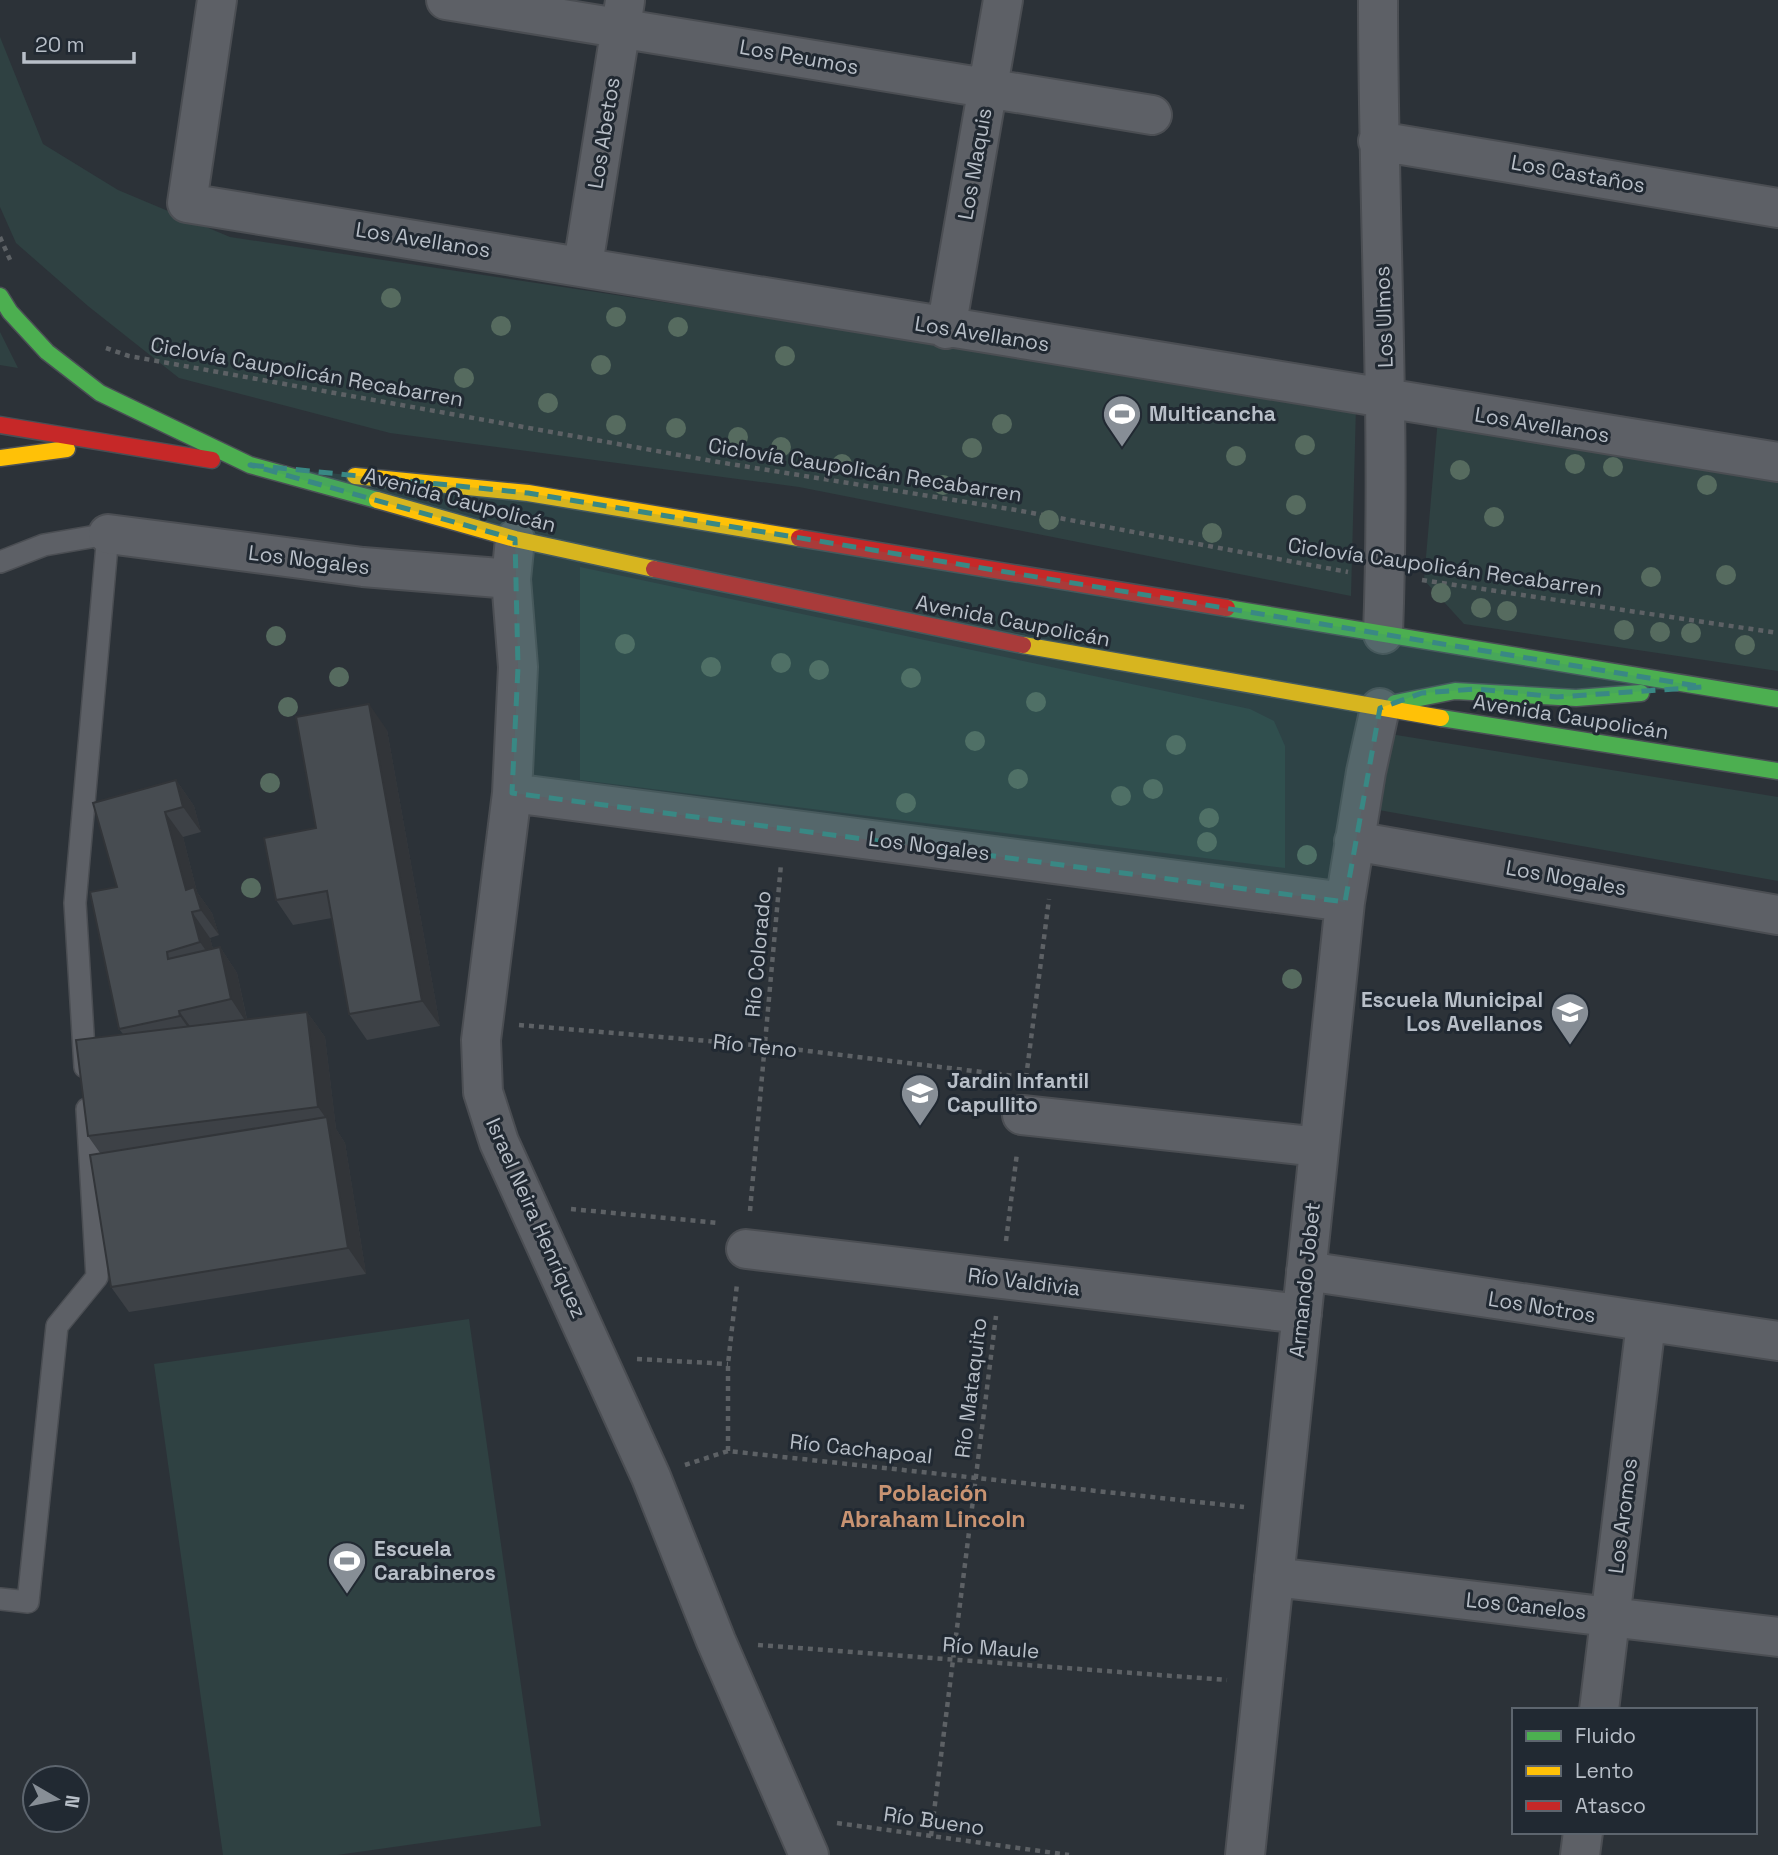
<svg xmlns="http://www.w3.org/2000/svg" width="1778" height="1855" font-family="'Space Grotesk',sans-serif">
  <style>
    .green { fill: #2f4142 }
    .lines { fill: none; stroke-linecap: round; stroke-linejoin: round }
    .lane-casing { stroke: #4b4e53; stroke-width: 24 }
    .street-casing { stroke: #4b4e53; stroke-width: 42 }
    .fast-casing { stroke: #4a4f55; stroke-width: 19 }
    .slow-casing { stroke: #4a4f55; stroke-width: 19 }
    .jam-casing { stroke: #4a4f55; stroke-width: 19 }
    .path { stroke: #5d6165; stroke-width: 4.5; stroke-dasharray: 5 5; stroke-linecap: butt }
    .lane { stroke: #5d6066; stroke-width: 21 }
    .street { stroke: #5d6066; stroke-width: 38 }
    .fast { stroke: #4caf50; stroke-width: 16 }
    .slow { stroke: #ffc107; stroke-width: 16 }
    .jam { stroke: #c62828; stroke-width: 16 }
    .tree { fill: #566b5f }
    .wall { fill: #3d4146 }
    .shaded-wall { fill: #323539 }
    .building { fill: #474c51; stroke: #323539; stroke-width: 2 }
    .marked { fill: #398884; fill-opacity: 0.2; stroke: #398884; stroke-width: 5; stroke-dasharray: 14 9; stroke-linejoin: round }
    .labels { text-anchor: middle; stroke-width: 6; stroke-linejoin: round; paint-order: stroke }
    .street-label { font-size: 21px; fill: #b8bfc8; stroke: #212932 }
    .poi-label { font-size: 21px; font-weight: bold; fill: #b8bfc8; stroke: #212932; text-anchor: start }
    .neighbourhood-label { font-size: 23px; font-weight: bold; fill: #c89372; stroke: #212932 }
  </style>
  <rect width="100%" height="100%" fill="#2c3238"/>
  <path class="green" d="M0,37l43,107 75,46 112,47 1126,169 -5,190 -552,-109 -409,-54 -211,-55 -91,-72 -72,-63 -16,-36z
    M0,332l18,36 -18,-3z
    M1438,418l340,61v192l-314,-47 -40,-44z
    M580,567l670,142 24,12 11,25v122l-705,-88z
    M1384,733l394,64v84l-405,-72z
    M469,1319l72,507 -204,29h-114l-69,-491z"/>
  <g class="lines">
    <g class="lane-casing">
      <path id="lane" d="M0,562l44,-17 64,-11 -33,369 10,164
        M0,1599l28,3 29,-276 40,-49 -10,-168"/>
    </g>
    <g class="street-casing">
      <path id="street" d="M217,0l-30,203 1591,259
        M446,0l706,115
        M1378,0c0,211 13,423 5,634
        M1378,141l400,67
        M583,265l42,-264
        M946,329l57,-329
        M108,534l255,33 148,12
        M515,539l-4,40 7,88 -6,126 -31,247 2,52 16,50 152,335 65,164 93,214
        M512,793l833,109
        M1354,841l424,74
        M1022,1115l297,32
        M746,1249l556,65
        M1306,1271l472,70
        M1274,1577l504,60
        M1599,1710l47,-387
        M1245,1855l100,-953 21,-130 14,-64
        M1580,1855l3,-23"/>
    </g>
    <g class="fast-casing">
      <path id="fast" d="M0,296l10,16 37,40 53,41 150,72 127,35
        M1227,608l551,91
        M1395,703l60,-12 121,7 65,-5
        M1441,718l337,53"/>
    </g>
    <g class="slow-casing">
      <path id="slow" d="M0,458l67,-9
        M355,476l173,17 271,45
        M377,500l138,39 139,30
        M1023,645l418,73"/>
    </g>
    <g class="jam-casing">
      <path id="jam" d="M0,425l212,35
        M799,538l428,70
        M654,569l369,76"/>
    </g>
    <path class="path" d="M0,237l11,25
      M106,348l23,8 589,106 298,48 332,62
      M1422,580l356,53
      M519,1025l248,21 248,30
      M1026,1078l23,-179
      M571,1209l148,14
      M750,1211l31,-347
      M1006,1241l11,-88
      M637,1359l91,5
      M728,1451v-87l9,-80
      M685,1465l43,-14 516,56
      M758,1645l469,35
      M837,1823l232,32
      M931,1836l65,-520"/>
    <use href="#lane" class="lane"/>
    <use href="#street" class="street"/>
    <use href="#fast" class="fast"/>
    <use href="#slow" class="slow"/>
    <use href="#jam" class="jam"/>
  </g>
  <g class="tree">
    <circle cx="391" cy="298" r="10"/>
    <circle cx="616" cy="317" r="10"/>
    <circle cx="501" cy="326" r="10"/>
    <circle cx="678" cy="327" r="10"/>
    <circle cx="785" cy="356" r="10"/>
    <circle cx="601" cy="365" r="10"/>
    <circle cx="464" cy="378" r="10"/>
    <circle cx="548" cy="403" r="10"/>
    <circle cx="1002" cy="424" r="10"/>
    <circle cx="616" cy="425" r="10"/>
    <circle cx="676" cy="428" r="10"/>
    <circle cx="738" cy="437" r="10"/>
    <circle cx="1305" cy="445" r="10"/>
    <circle cx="781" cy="447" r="10"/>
    <circle cx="972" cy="448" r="10"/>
    <circle cx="1236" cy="456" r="10"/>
    <circle cx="842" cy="464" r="10"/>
    <circle cx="1575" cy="464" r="10"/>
    <circle cx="1613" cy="467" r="10"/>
    <circle cx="1460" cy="470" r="10"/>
    <circle cx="943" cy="485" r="10"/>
    <circle cx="1707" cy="485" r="10"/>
    <circle cx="1296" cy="505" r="10"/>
    <circle cx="1494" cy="517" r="10"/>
    <circle cx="1049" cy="520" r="10"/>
    <circle cx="1212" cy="533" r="10"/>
    <circle cx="1726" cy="575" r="10"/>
    <circle cx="1651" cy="577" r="10"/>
    <circle cx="1441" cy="593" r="10"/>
    <circle cx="1481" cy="608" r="10"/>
    <circle cx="1507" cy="611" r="10"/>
    <circle cx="1624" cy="630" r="10"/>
    <circle cx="1660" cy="632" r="10"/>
    <circle cx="1691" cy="633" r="10"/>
    <circle cx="276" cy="636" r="10"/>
    <circle cx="625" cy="644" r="10"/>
    <circle cx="1745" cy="645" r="10"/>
    <circle cx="781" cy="663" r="10"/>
    <circle cx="711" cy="667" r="10"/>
    <circle cx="819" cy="670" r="10"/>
    <circle cx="339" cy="677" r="10"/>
    <circle cx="911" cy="678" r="10"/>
    <circle cx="1036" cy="702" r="10"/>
    <circle cx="288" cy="707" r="10"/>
    <circle cx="975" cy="741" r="10"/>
    <circle cx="1176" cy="745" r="10"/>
    <circle cx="1018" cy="779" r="10"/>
    <circle cx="270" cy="783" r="10"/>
    <circle cx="1153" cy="789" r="10"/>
    <circle cx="1121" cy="796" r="10"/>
    <circle cx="906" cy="803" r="10"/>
    <circle cx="1209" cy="818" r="10"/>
    <circle cx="1207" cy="842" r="10"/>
    <circle cx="1307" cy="855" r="10"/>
    <circle cx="251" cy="888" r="10"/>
    <circle cx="1292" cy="979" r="10"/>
  </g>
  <path class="wall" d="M387,730l53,296 -73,14 -18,-26 -17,-96 -39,7 -17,-25 40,-72z
    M176,780l18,26 7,26 -18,5 14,55 15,21 7,22 -9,3 3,11 7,-2 17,26 10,46 60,-7 18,25 11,92 9,14 21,131 -237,38 -18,-25 -11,-134 -12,-17 35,-102 -4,-5 -2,-142z"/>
  <path class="shaded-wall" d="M369,704l18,26 53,296 -18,-25z
    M176,780l18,26 7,26 -18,-25z
    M165,812l18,25 14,55 15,21 7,22 -33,-45z
    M192,912l18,26 8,30 -18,-26z
    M220,947l17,26 11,52 -17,-26z
    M179,1011l18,25 1,6 -18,-26z
    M307,1012l18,25 11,92 9,14 21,131 -18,-26 -20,-127 -10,-14z"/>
  <path class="building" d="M369,704l53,297 -73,13 -22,-123 -51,9 -12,-62 52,-10 -20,-111z
    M176,780l7,27 -18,5 21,78 8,-3 7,23 -9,2 8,30 -33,10 1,7 52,-12 11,52 -52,12 1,5 -61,13 -29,-137 27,-5 -24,-84z
    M307,1012l11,95 -230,29 -12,-96z
    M327,1117l21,131 -237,39 -21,-132z"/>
  <path class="marked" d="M250,465l278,28 1175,194 -146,10 -80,-8 -55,4 -42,15 -35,194 -833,-109 6,-126 -3,-128z"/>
  <defs>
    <g id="stadium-pin" transform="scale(2.0125)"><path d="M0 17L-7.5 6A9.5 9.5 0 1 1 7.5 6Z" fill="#878e96" stroke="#212932"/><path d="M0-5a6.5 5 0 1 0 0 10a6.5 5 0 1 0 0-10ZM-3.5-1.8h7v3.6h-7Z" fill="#fff"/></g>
    <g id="school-pin" transform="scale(2.0125)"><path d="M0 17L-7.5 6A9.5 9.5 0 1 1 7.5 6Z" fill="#878e96" stroke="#212932"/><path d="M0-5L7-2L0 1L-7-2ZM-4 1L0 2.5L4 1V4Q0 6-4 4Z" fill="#fff"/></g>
  </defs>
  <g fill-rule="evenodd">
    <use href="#stadium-pin" x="1122" y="414"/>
    <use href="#school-pin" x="1570" y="1012"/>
    <use href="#school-pin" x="920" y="1093"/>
    <use href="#stadium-pin" x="347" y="1561"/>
  </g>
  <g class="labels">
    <g class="street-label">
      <text transform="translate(799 57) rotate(10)" y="7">Los Peumos</text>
      <text transform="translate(604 133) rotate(-81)" y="7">Los Abetos</text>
      <text transform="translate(975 164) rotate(-80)" y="7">Los Maquis</text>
      <text transform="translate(1578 174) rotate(10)" y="7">Los Castaños</text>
      <text transform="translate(423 240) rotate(9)" y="7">Los Avellanos</text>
      <text transform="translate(1384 317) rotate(-92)" y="7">Los Ulmos</text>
      <text transform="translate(982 334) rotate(9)" y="7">Los Avellanos</text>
      <text transform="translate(307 372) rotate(10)" y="7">Ciclovía Caupolicán Recabarren</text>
      <text transform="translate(1542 425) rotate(9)" y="7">Los Avellanos</text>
      <text transform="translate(865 470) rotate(9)" y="7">Ciclovía Caupolicán Recabarren</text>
      <text transform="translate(460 500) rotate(15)" y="7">Avenida Caupolicán</text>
      <text transform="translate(309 560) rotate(7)" y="7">Los Nogales</text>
      <text transform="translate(1445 567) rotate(8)" y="7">Ciclovía Caupolicán Recabarren</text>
      <text transform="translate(1013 621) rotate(11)" y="7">Avenida Caupolicán</text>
      <text transform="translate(1571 717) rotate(9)" y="7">Avenida Caupolicán</text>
      <text transform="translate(929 846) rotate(7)" y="7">Los Nogales</text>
      <text transform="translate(1566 878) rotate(10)" y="7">Los Nogales</text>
      <text transform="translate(758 954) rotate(-85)" y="7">Río Colorado</text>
      <text transform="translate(755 1046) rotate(6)" y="7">Río Teno</text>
      <text transform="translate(536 1218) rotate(66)" y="7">Israel Neira Henríquez</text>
      <text transform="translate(1305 1280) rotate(-84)" y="7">Armando Jobet</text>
      <text transform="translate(1024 1282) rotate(7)" y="7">Río Valdivia</text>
      <text transform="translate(1542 1307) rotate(9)" y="7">Los Notros</text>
      <text transform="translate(971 1388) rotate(-83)" y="7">Río Mataquito</text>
      <text transform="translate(861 1449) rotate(6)" y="7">Río Cachapoal</text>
      <text transform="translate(1623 1516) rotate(-83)" y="7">Los Aromos</text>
      <text transform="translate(1526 1606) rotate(6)" y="7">Los Canelos</text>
      <text transform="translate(991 1648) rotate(4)" y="7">Río Maule</text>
      <text transform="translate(934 1821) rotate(8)" y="7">Río Bueno</text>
    </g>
    <g class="poi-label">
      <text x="1149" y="421">Multicancha</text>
      <text x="1543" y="1007" text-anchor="end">Escuela Municipal<tspan x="1543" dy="24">Los Avellanos</tspan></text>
      <text x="947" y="1088">Jardin Infantil<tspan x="947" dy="24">Capullito</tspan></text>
      <text x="374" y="1556">Escuela<tspan x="374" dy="24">Carabineros</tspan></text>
    </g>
    <g class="neighbourhood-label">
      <text x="933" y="1501">Población<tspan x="933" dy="26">Abraham Lincoln</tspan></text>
    </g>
  </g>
  <rect x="1512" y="1708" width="245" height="126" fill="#212932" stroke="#5d656e" stroke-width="2"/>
  <rect x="1526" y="1731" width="35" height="10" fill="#4caf50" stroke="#5d656e" stroke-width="2"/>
  <text x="1575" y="1743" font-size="21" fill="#b8bfc8">Fluido</text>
  <rect x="1526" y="1766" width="35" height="10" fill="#ffc107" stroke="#5d656e" stroke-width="2"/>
  <text x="1575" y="1778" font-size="21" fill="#b8bfc8">Lento</text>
  <rect x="1526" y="1801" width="35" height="10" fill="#c62828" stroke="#5d656e" stroke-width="2"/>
  <text x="1575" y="1813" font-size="21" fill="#b8bfc8">Atasco</text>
  <g transform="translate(56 1799) rotate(99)"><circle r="33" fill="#212932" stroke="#5d656e" stroke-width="2"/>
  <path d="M0-5L12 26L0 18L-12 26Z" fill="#878e96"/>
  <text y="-10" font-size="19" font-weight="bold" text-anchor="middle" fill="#b8bfc8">N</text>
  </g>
  <path d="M24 52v10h110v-10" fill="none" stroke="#b8bfc8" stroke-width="3.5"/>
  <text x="35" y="52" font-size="21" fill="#b8bfc8" stroke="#212932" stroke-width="5" paint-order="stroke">20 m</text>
</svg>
